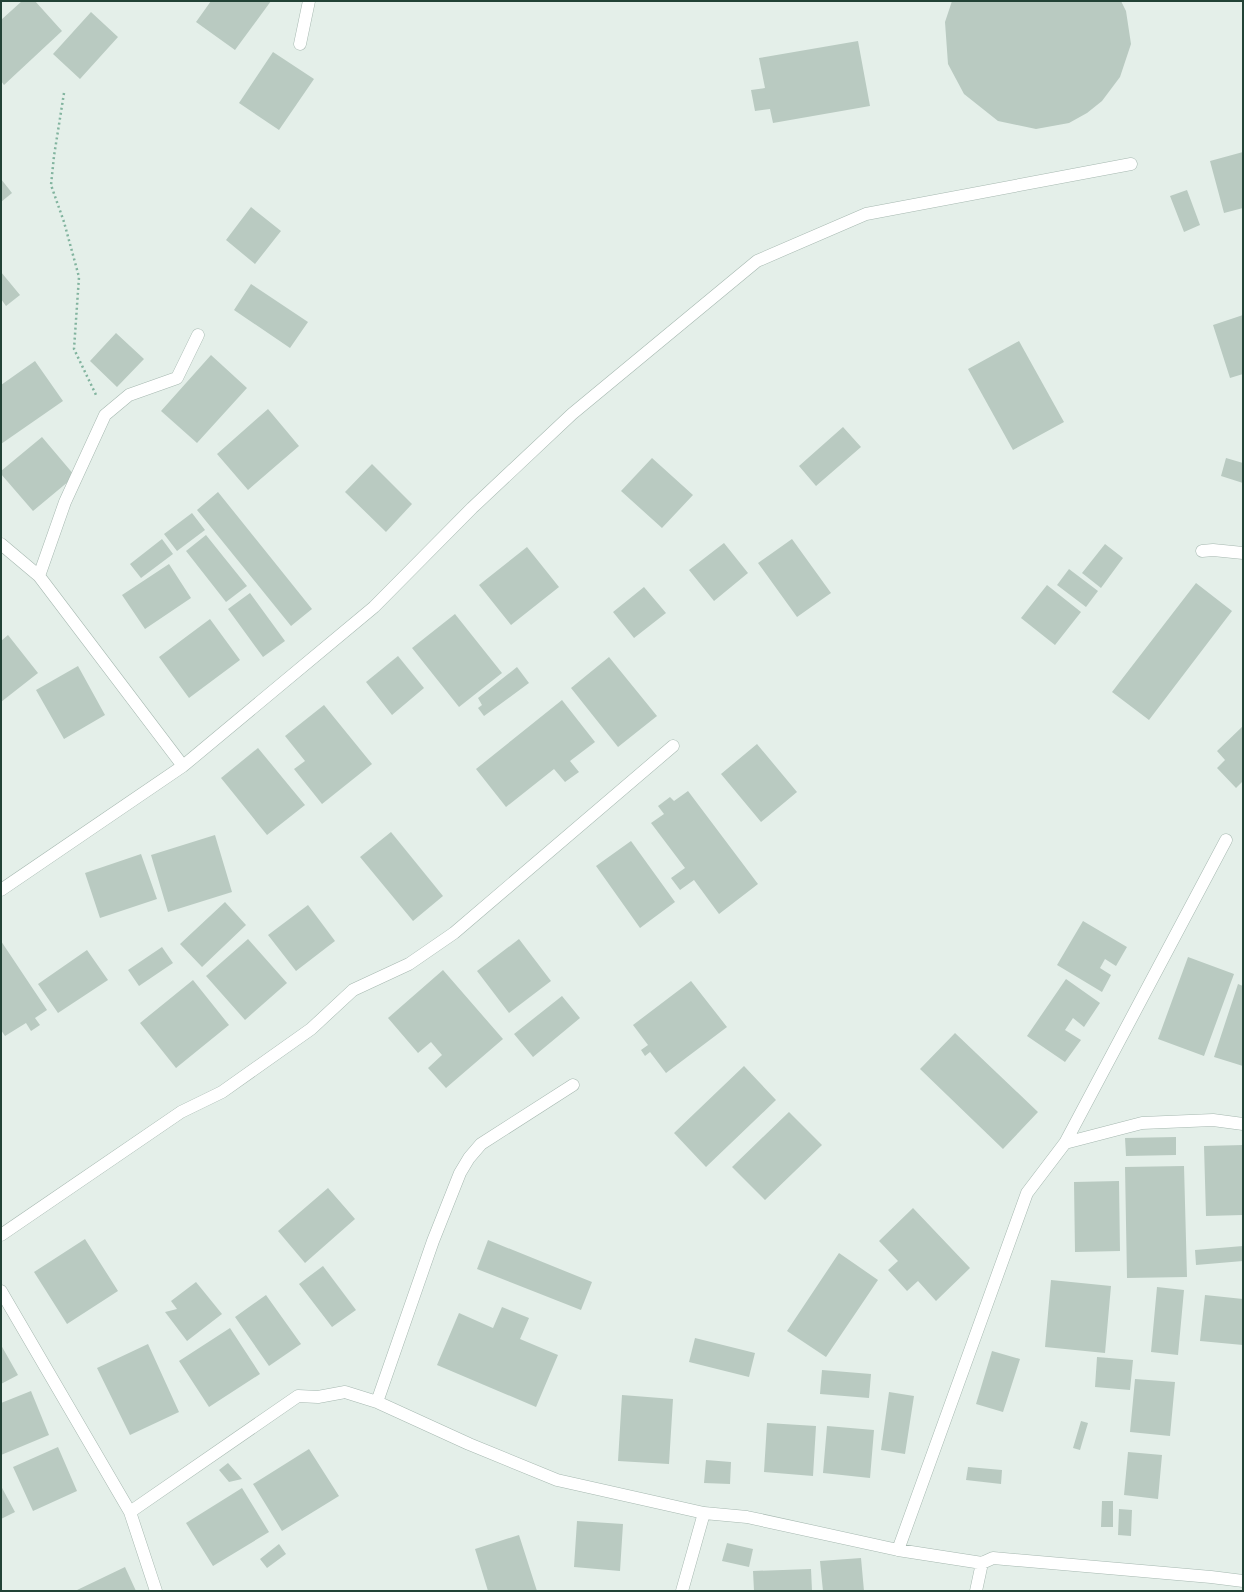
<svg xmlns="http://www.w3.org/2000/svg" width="1244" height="1592" font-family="Lato,sans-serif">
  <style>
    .building { fill: #b9cac1 }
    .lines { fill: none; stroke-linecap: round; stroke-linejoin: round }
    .street-casing { stroke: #a6b8b0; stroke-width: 13 }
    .path { stroke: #82b49f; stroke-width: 2.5; stroke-dasharray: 2 3; stroke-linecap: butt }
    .street { stroke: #fff; stroke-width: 12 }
  </style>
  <rect width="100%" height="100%" fill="#e4efe9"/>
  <path class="building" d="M22,1h13l27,30 -58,54 -3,-4v-61z
    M211,1h60l-36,49 -39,-28z
    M952,1h169l5,10 5,33 -11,33 -18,24 -15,12 -18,10 -33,6 -38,-8 -34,-27 -16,-30 -3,-42z
    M91,12l27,25 -38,42 -27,-25z
    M858,41l12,65 -97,17 -3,-14 -15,2 -4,-21 14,-2 -6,-30z
    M273,52l41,27 -35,51 -40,-27z
    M1243,152v56l-19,5 -14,-52z
    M1,179l11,14 -11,9z
    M1187,190l13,35 -16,7 -14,-36z
    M251,207l30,24 -26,33 -29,-24z
    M1,272l19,23 -14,11 -5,-7z
    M251,284l57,38 -18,26 -56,-38z
    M1243,315v59l-13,4 -17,-53z
    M116,333l28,26 -27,28 -27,-26z
    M1019,341l45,81 -51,28 -45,-81z
    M211,355l36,33 -50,55 -36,-32z
    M35,361l28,40 -62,43v-59z
    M268,409l31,37 -51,44 -31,-36z
    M843,427l18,20 -45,39 -17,-20z
    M42,437l33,39 -42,35 -32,-37v-3z
    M652,458l41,37 -31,33 -41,-37z
    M1226,458l17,5v20l-22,-7z
    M372,464l40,40 -26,28 -41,-40z
    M218,492l94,117 -21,17 -94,-116z
    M192,513l13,17 -28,21 -13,-17z
    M206,535l41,51 -21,16 -40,-51z
    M162,539l11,15 -32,24 -11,-14z
    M792,539l39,54 -34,24 -39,-54z
    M724,543l24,30 -34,28 -25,-31z
    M1105,544l18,14 -22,30 -19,-15z
    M527,547l32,40 -48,38 -32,-40z
    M169,564l22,34 -46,31 -23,-34z
    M1069,569l29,22 -12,16 -29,-22z
    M1196,583l36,28 -83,109 -37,-28z
    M1047,585l34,27 -26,33 -34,-27z
    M644,587l22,26 -32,25 -21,-26z
    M250,593l35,48 -22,16 -35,-48z
    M455,614l47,59 -43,34 -47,-59z
    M210,619l30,41 -51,38 -30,-41z
    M8,635l30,38 -37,29v-61z
    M398,656l26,32 -32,27 -26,-33z
    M609,657l48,59 -39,31 -47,-59z
    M78,666l27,49 -41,24 -28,-49z
    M517,667l12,16 -45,33 -6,-8 4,-3 -4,-7z
    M562,700l33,42 -25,19 9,11 -14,10 -11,-13 -48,38 -30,-38z
    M324,705l48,59 -50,40 -28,-35 11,-8 -20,-25z
    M1243,726v55l-7,7 -19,-20 8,-8 -8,-9z
    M757,744l40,48 -36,30 -40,-48z
    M258,748l47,57 -38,30 -46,-57z
    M688,791l70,93 -39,30 -25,-34 -14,10 -9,-12 14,-10 -34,-45 13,-9 -6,-8 12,-9 4,4z
    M391,832l52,64 -30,25 -53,-64z
    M215,835l17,57 -64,20 -17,-57z
    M631,841l44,61 -35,26 -44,-62z
    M141,854l16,45 -57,19 -15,-45z
    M225,902l21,23 -44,42 -22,-23z
    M308,905l27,36 -39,30 -28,-36z
    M1083,921l44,26 -11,19 -11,-7 -5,9 11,7 -9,17 -45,-27z
    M248,939l39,44 -42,37 -39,-44z
    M519,939l32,42 -42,32 -32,-42z
    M1,941l46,69 -12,8 5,7 -9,6 -5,-8 -21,13 -4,-6z
    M162,947l11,16 -34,23 -11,-16z
    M87,950l21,30 -50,33 -20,-29z
    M1188,957l46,17 -30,82 -46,-17z
    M443,970l60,69 -57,49 -18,-20 14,-13 -11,-13 -13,11 -30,-35z
    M1066,979l34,24 -16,24 -11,-9 -8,12 16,10 -16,22 -38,-26z
    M193,980l36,45 -53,43 -36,-45z
    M691,981l36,46 -61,46 -16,-21 -5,4 -4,-6 7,-5 -15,-20z
    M1238,984l5,2v80l-29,-9z
    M562,996l18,22 -47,39 -19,-23z
    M955,1033l83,79 -35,37 -83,-80z
    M744,1066l32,34 -70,67 -32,-34z
    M789,1112l33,33 -57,55 -33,-33z
    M1176,1137v18l-50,1 -1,-18z
    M1243,1145v70l-37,1 -2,-70z
    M1184,1166l3,111 -60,1 -2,-111z
    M1119,1181l1,70 -45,1 -1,-70z
    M328,1188l27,31 -50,44 -27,-32z
    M913,1208l57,60 -34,33 -18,-20 -11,10 -19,-21 10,-9 -19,-20z
    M85,1239l33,52 -51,33 -33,-52z
    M488,1240l104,42 -11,28 -104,-41z
    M1243,1246v15l-47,4 -1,-15z
    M839,1253l39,27 -52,77 -39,-26z
    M323,1266l33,44 -24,17 -33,-43z
    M1051,1280l60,6 -6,67 -60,-6z
    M196,1282l26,32 -35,27 -22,-29 12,-3 -6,-8z
    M1157,1287l27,3 -6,65 -27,-3z
    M266,1295l35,49 -32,22 -34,-49z
    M1205,1295l38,4v46l-43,-4z
    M502,1307l27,11 -9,21 38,16 -22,52 -99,-42 22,-52 34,15z
    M230,1328l30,46 -51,33 -30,-46z
    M695,1338l60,15 -6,24 -60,-15z
    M148,1344l31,68 -49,23 -33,-67z
    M1,1345l17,30 -17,9z
    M992,1351l28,8 -17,53 -27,-8z
    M1097,1357l36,3 -3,30 -35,-3z
    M822,1370l49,4 -2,24 -49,-4z
    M1135,1379l40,3 -5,54 -40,-4z
    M31,1391l18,44 -48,20v-52z
    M889,1392l25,4 -9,58 -24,-4z
    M622,1395l51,4 -4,65 -51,-3z
    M1081,1421l7,2 -8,27 -7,-2z
    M767,1423l49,3 -3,50 -49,-4z
    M827,1426l47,4 -4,48 -47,-5z
    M58,1447l19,44 -44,20 -20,-44z
    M309,1449l30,47 -57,35 -29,-47z
    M1128,1452l34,3 -4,44 -34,-4z
    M706,1460l25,2 -1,22 -26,-1z
    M228,1463l14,16 -13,3 -10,-12z
    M968,1467l34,3 -1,14 -35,-4z
    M1,1486l14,26 -14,7z
    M242,1488l27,44 -56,34 -27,-43z
    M1102,1501h11v26h-12z
    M1119,1509l13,1 -1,26 -13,-1z
    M577,1521l46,3 -3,47 -46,-4z
    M519,1535l18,56h-49l-13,-42z
    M727,1543l26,6 -4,18 -27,-6z
    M279,1544l7,10 -19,14 -7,-9z
    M861,1558l3,33h-41l-3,-30z
    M125,1567l11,24h-61z
    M811,1569l1,22h-58l-1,-20z"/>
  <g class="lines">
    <g class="street-casing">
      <path id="street" d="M300,44l9,-43
        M1,544l38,32 144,190
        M1202,551l11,-1 30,3
        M39,576l26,-74 40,-87 24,-20 48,-17 21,-43
        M1,890l182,-124 191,-159 98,-99 100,-94 185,-153 109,-47 265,-50
        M1065,1143l77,-20 71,-3 30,4
        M1,1235l180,-123 41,-20 89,-63 42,-39 56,-26 45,-31 219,-187
        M1,1291l129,221 26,79
        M377,1402l56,-161 27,-68 9,-15 12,-14 92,-59
        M130,1512l168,-116 20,1 27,-5 32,10 92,42 88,36 147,33 43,4 151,33 84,13 11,-5 218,19 32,4
        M898,1550l129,-357 38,-50 161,-303
        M682,1591l22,-78
        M976,1591l6,-28"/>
    </g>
    <path class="path" d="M64,93l-10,63 -3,29 13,37 15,55 -5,72 23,48"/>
    <use href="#street" class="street"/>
  </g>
  <rect width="1244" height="1592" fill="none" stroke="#224236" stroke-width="4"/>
</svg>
